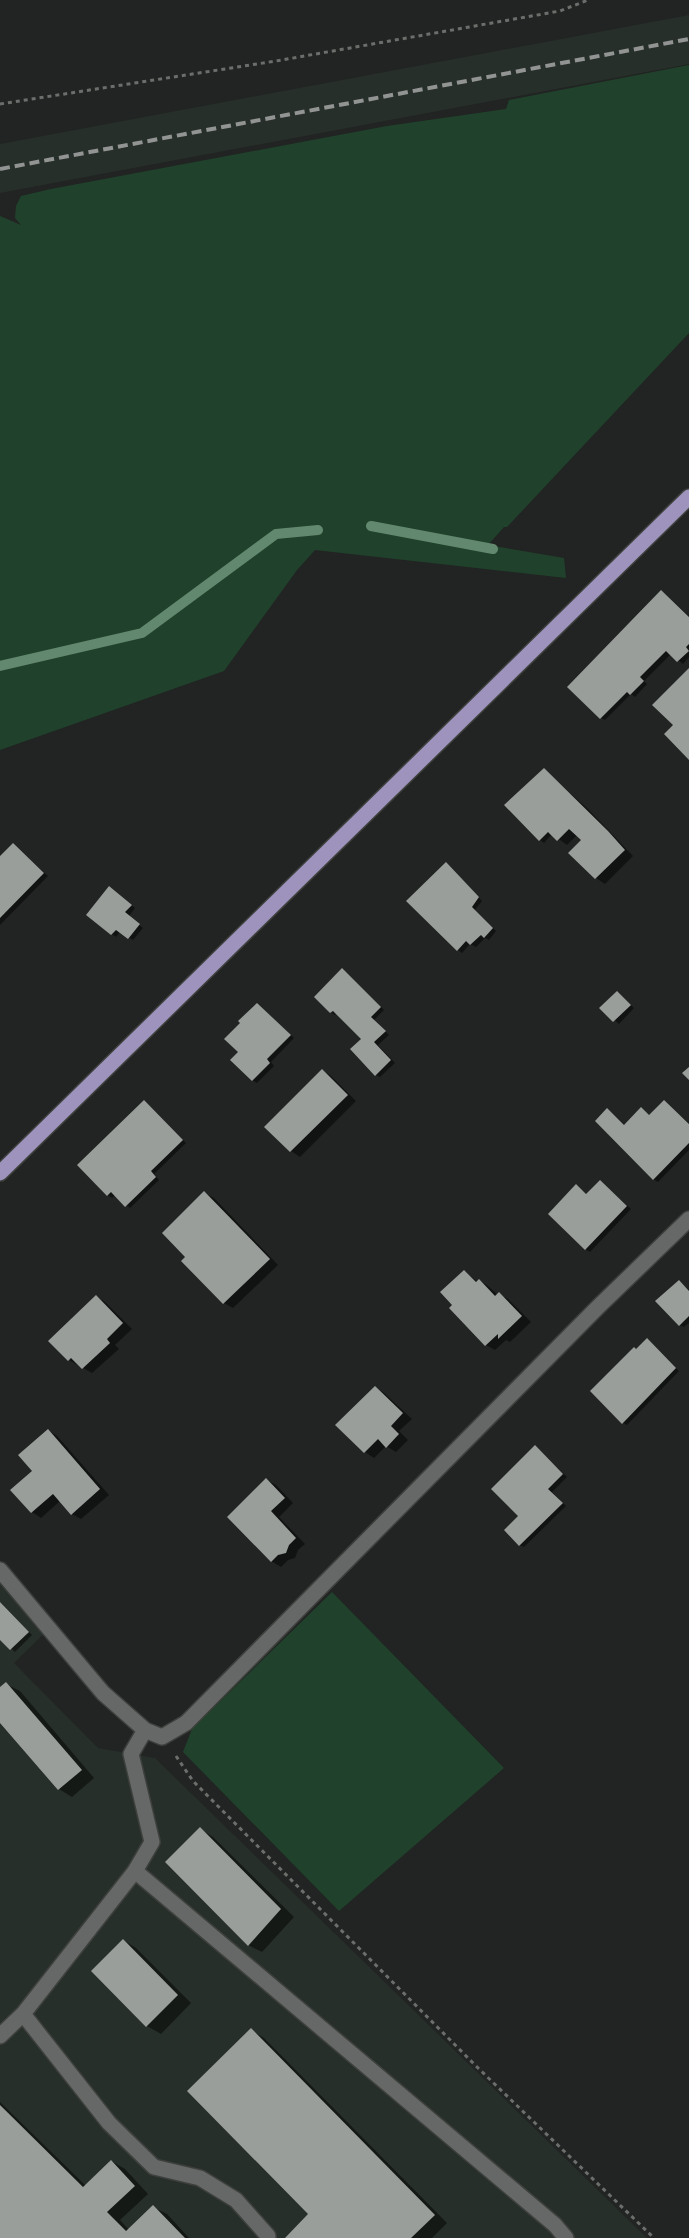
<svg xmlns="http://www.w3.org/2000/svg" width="689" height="2238" font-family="'IBM Plex Serif',serif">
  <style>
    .built { fill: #272f2a }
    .green { fill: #20422c }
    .shadow { fill: #0007 }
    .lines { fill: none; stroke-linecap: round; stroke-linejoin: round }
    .stream { stroke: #638870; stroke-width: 10 }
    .building { fill: #9a9e9b }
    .minor-casing { stroke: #3e403e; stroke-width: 18 }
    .major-casing { stroke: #3e403e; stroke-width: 18 }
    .path { stroke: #6c6e6c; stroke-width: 3; stroke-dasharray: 4 4; stroke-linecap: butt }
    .minor { stroke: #656866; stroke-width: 15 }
    .major { stroke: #9e93bc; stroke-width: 15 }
    .rail { stroke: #919492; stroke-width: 4; stroke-dasharray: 10 5; stroke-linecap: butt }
  </style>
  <rect width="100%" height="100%" fill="#212422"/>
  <path class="built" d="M689,15v49l-689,129v-49z
    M0,1570l50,58 -36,35 84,85 57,10 492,480h-647z"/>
  <path class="green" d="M689,65v268l-182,194h-3l-16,18 76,13 2,20 -251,-28 -18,20 -73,101 -224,79v-534l21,9 -6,-7 1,-12 5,-10 30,-7 336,-63 119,-17 3,-9z
    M332,1592l172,176 -165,143 -156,-159 9,-23z"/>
  <path class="shadow" d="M662,591l27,25v41l-6,7 -12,-10 -27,27 3,3 -12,13 -4,-3 -26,26 -4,-2z
    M544,770l44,39 45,47 -28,28 -9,-6 -14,-38 -5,-5 -10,10 -15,-11 -8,9 -4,-3z
    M13,844l35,32 -48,49v-67z
    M446,863l36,38 -7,9 21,21 -7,9 -4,-2 -9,9 -6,-3 -8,9 -4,-3z
    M114,890l21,18 -6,8 14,12 -10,12 -13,-8 -4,5 -4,-3z
    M346,972l38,38 -10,10 15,15 -11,10 17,18 -15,14 -4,-2 -13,-36 -26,-26 -2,2 -4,-3z
    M617,993l17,15 -15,16 -18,-16z
    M257,1004l37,34 -23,24 3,4 -17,17 -5,-3 -12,-28z
    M322,1070l9,6 25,25 -56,56 -9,-6z
    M144,1101l42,42 -32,31 5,6 -29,28 -15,-13 -3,3 -5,-3z
    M664,1102l25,21v27l-31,32 -5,-3 -45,-70 17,16 16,-16 9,7z
    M601,1182l30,27 -41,43 -5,-3 2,-54z
    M205,1193l9,5 64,67 -45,43 -9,-5 -37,-46z
    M464,1271l14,11 1,-2 9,6 10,9 1,-1 9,5 23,23 -21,20 -4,-2 -11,10 -9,-5 -32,-40z
    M679,1281l10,9v33l-5,4 -5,-2z
    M96,1296l9,6 27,27 -17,16 4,4 -27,24 -23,-13 -19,-19z
    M647,1340l32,31 -52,54 -4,-2z
    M375,1387l9,6 28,26 -13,12 9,9 -12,12 -10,-6 -12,12 -9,-6z
    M48,1430l9,6 52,59 -28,24 -9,-5 -12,-13 -19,17 -9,-6 2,-41z
    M535,1447l32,30 -15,15 14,14 -42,41 -5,-2 1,-29z
    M267,1480l9,5 17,18 -14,14 26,27 -7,6 -3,8 -7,2 -7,7 -10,-6z
    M0,1602l32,33 -17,17 -15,-14z
    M6,1684l14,7 74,87 -22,19 -13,-8 -59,-68v-32z
    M200,1829l13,8 81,80 -32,35 -14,-7z
    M123,1940l13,8 55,55 -30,31 -14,-8 -54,-55z
    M251,2030l13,8 183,185 -15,15h-146l24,-24z
    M0,2102l86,84 25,-25 14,8 23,25 -28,26 9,10 24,-23 14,7 22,24h-189z"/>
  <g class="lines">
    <path class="stream" d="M371,526l122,23
      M0,666l142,-33 134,-99 42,-4"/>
  </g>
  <path class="building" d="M661,590l28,27v27l-3,3 3,4 -12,11 -11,-11 -26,26 4,4 -14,14 -3,-3 -27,27 -33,-32z
    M689,668v92l-25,-26 9,-9 -21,-20z
    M544,768l64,63 17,19 -30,29 -27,-26 13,-13 -12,-11 -12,12 -9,-9 -9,9 -35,-36z
    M13,843l31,30 -44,45v-62z
    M446,862l33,35 -7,10 21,21 -9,10 -3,-3 -11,10 -4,-4 -9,10 -51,-50z
    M109,886l23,19 -7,7 15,12 -12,15 -12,-9 -5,5 -25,-20z
    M342,968l39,39 -10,10 15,14 -12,11 17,18 -16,16 -25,-27 11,-10 -28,-28 -3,2 -16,-16z
    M617,991l14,14 -18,17 -14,-14z
    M257,1003l34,32 -24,24 3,4 -18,18 -22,-21 8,-8 -14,-13 16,-16 -2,-2z
    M689,1067v13l-7,-7z
    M322,1069l26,26 -58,57 -26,-25z
    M144,1100l39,40 -32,31 5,6 -31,30 -14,-15 -4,4 -30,-31z
    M664,1100l25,24v19l-36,37 -58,-59 12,-13 17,17 17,-18 8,8z
    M600,1180l27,26 -42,44 -37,-36 28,-30 10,10z
    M204,1191l66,68 -47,45 -42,-43 4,-4 -23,-24z
    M464,1270l12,12 3,-3 16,17 4,-4 23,24 -24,23v-5l-13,12 -36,-38 3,-3 -12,-13z
    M679,1280l10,11v25l-10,10 -24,-25z
    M96,1295l27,28 -16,16 3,4 -28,26 -11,-11 -3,3 -20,-20z
    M647,1338l29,30 -54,56 -32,-33 44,-44 2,2z
    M375,1386l28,27 -12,13 8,8 -13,14 -8,-9 -14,14 -29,-28z
    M48,1429l52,60 -29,26 -18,-21 -22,19 -21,-23 22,-19 -14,-16z
    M535,1445l28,29 -15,15 15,14 -44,43 -15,-16 14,-14 -27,-27z
    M266,1478l19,20 -14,13 25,27 -7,7 -3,8 -8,2 -7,7 -44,-45z
    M0,1602l29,30 -19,18 -10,-10z
    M6,1682l76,88 -24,20 -58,-67v-36z
    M200,1827l81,82 -33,37 -83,-84z
    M123,1939l55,56 -32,32 -55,-56z
    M251,2028l184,187 -24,23h-126l23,-24 -121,-123z
    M0,2105l83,82 28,-27 24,26 -28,26 19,19 27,-26 32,33h-185z"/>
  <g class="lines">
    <g class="minor-casing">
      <path id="minor" d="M0,1570l103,123 42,37 17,7 24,-14 412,-416 91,-88
        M135,1871l17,-29 -21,-88 14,-24
        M23,2014l86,109 45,44 46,11 36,22 32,36
        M0,2036l23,-22 112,-143 420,354 11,13"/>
    </g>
    <g class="major-casing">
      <path id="major" d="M0,1173l689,-676"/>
    </g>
    <path class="path" d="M0,104l276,-43 284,-50 28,-11
      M176,1756l17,25 284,286 177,171"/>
    <use href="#minor" class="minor"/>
    <use href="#major" class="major"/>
    <path class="rail" d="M0,169l689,-130"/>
  </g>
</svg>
